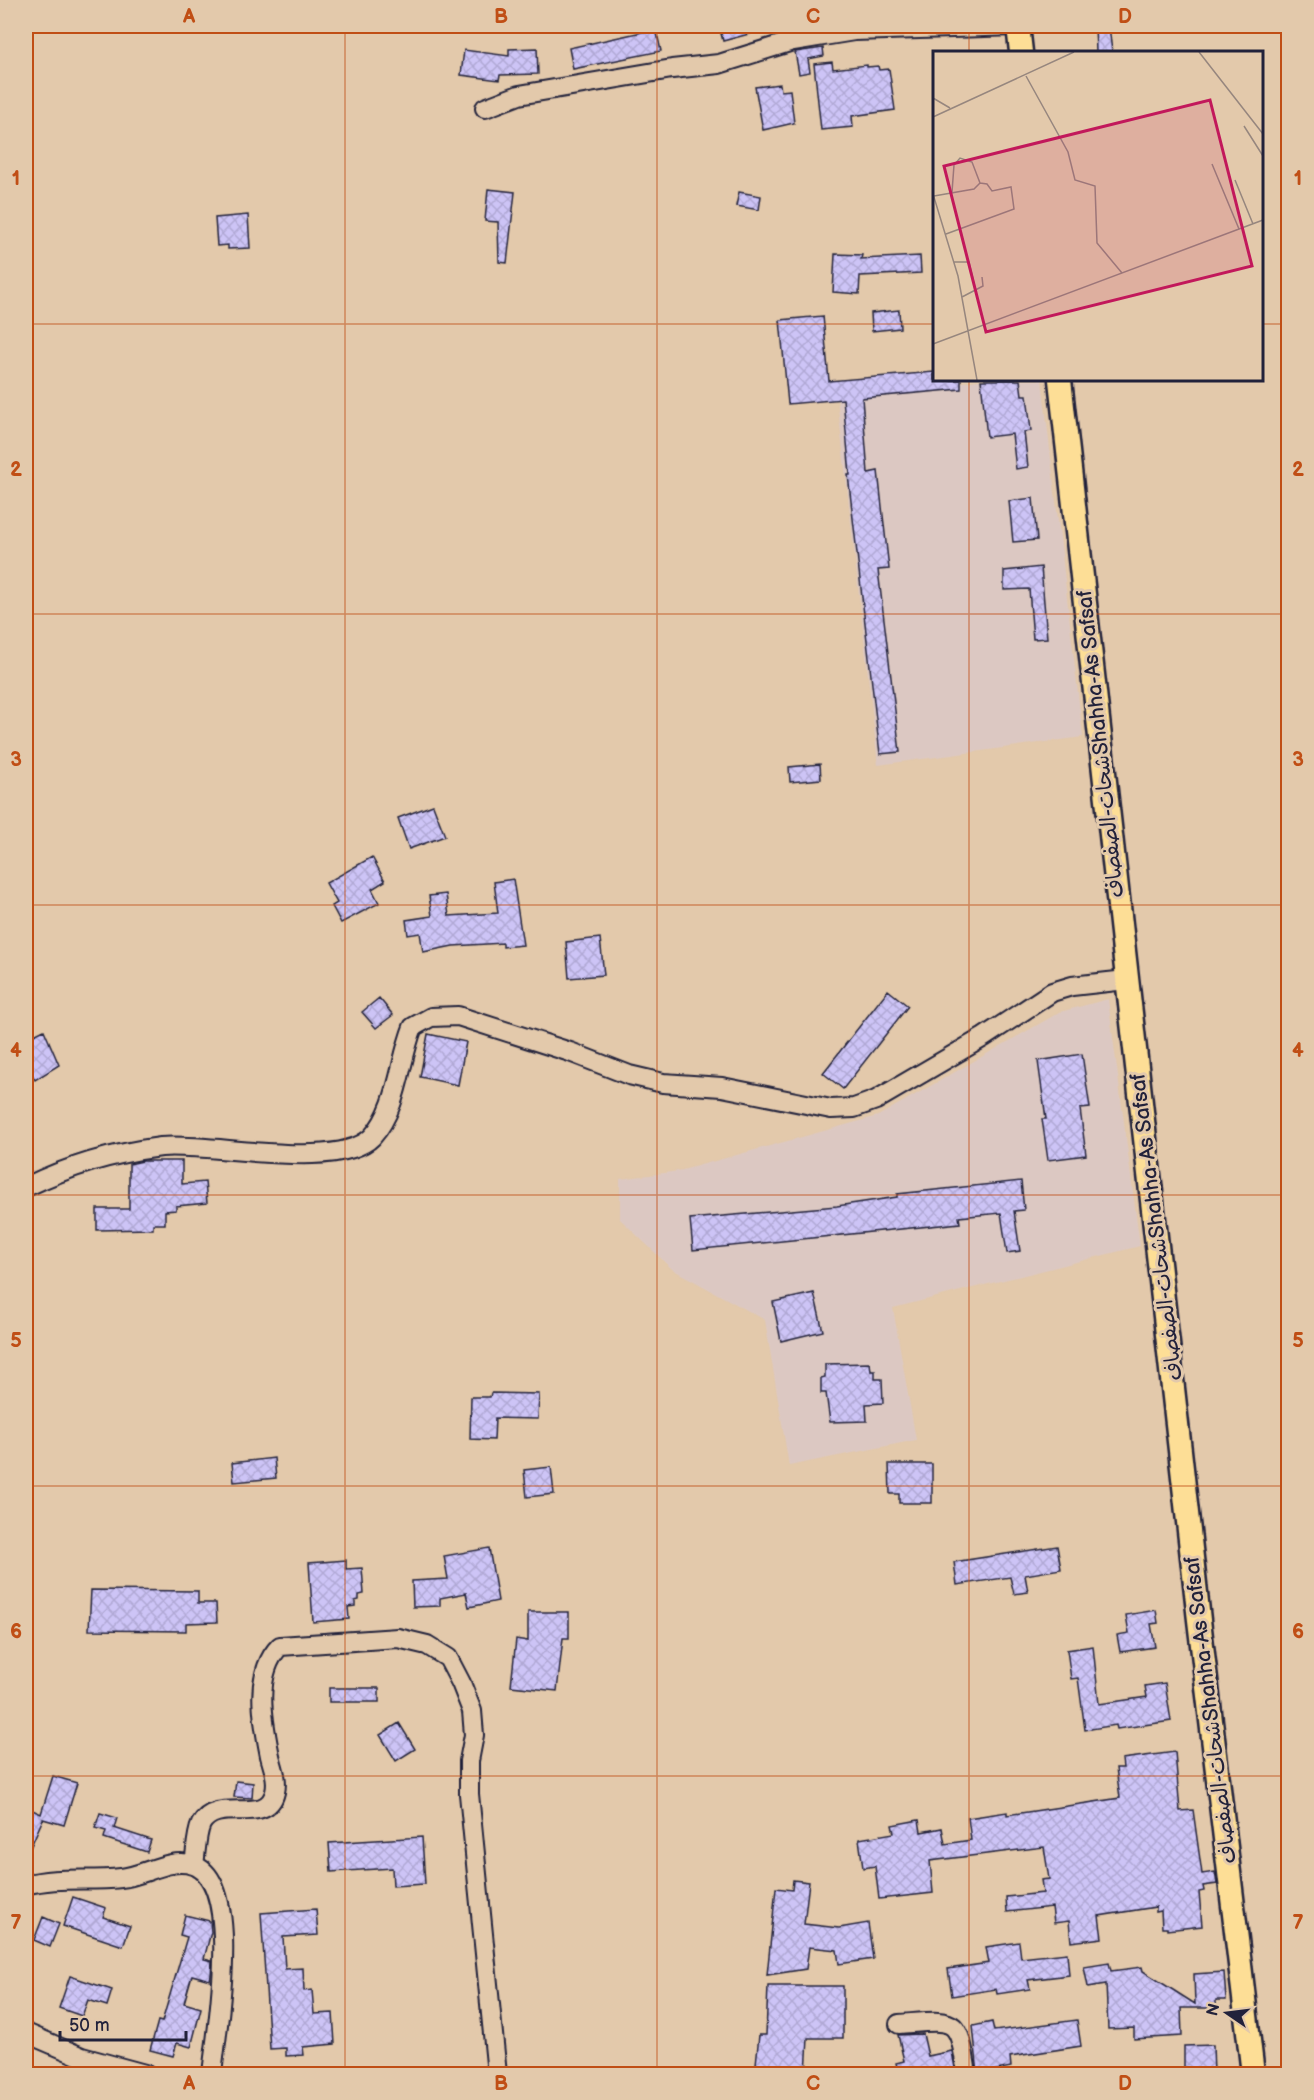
<svg xmlns="http://www.w3.org/2000/svg" width="1314" height="2100" font-family="'Balsamiq Sans','Playpen Sans Arabic',sans-serif">
  <style>
    .built { fill: #dcc8c2 }
    .building { fill: url(#building-cross-hatch); stroke: #22223b; stroke-width: 1.5 }
    .lines { fill: none; stroke-linecap: round; stroke-linejoin: round }
    .minor-casing { stroke: #22223b; stroke-width: 22 }
    .major-casing { stroke: #22223b; stroke-width: 27 }
    .minor { stroke: #e3c9ab; stroke-width: 18 }
    .major { stroke: #fdde96; stroke-width: 22 }
    .grid { fill: none; stroke: #c04e15; stroke-width: 1.5; stroke-opacity: 0.55 }
    .labels { text-anchor: middle; stroke-width: 6; stroke-linejoin: round; paint-order: stroke }
    .street-label { font-size: 21px; fill: #22223b; stroke: #e3c9ab }
    .inset-road { fill: none; stroke: #96867e; stroke-width: 1.5 }
    .view { fill: #c2185b; fill-opacity: 0.15; stroke: #c2185b; stroke-width: 3 }
    .inset-edge { fill: none; stroke: #22223b; stroke-width: 3 }
    .neatline { fill: none; stroke: #c04e15; stroke-width: 2 }
    .grid-label { font-size: 20px; text-anchor: middle; font-weight: bold; fill: #c04e15 }
  </style>
  <defs>
    <pattern id="building-cross-hatch" width="8" height="8" patternUnits="userSpaceOnUse" patternTransform="scale(1.5)"><rect width="8" height="8" fill="#cdc4f6"/><path d="M0 0l8 8M0 8l8-8" fill="none" stroke="#b0a8d4"/></pattern>
  </defs>
  <rect width="100%" height="100%" fill="#e3c9ab"/>
  <filter id="ink" filterUnits="userSpaceOnUse"><feTurbulence type="fractalNoise" baseFrequency=".0167" numOctaves="2"/><feDisplacementMap in="SourceGraphic" scale="12" xChannelSelector="R" yChannelSelector="G"/><feConvolveMatrix kernelMatrix="1 2 1 2 8 2 1 2 1" color-interpolation-filters="sRGB"/></filter>
  <g filter="url(#ink)">
    <path class="built" d="M979,380h63l41,357 -205,28 -41,-367z
      M1108,999l32,247 -247,62 23,132 -127,26 -24,-146 -93,-51 -52,-50v-40l59,-8 199,-55 182,-104z"/>
    <path class="building" d="M719,26h45v4l-41,11z
      M1095,26h14l3,26h-16z
      M656,29l5,22 -88,18 -4,-21z
      M537,48l1,26 -38,1 -1,5 -38,-5 3,-25 45,6v-7z
      M823,48l1,8 -16,3 2,13 -11,2 -4,-22z
      M832,62l1,7 34,-4v2l11,-1 1,4 10,-1 6,41 -43,6 1,11 -32,3 -7,-66z
      M780,84l1,7 9,-1 4,33 -31,7 -8,-43z
      M488,189l27,3 -8,71 -8,-1 -1,-40 -13,-1z
      M739,192l22,4 -2,14 -23,-4z
      M248,215l2,33 -22,1v-4l-11,1 -2,-28z
      M835,254l27,1 -1,4 59,-3 1,17 -61,3 -1,18 -26,-2z
      M899,310l1,18 -28,3 -1,-18z
      M823,316l6,65 105,-9v8h27v9l-99,9 6,75 10,-2 11,98 -11,1 22,182 -20,2 -32,-279h2l-7,-76 -55,5 -8,-84z
      M981,380h39l2,15h5l4,36 -7,1 4,35 -12,2 -4,-35 -25,3z
      M1033,498l4,42 -24,2 -4,-41z
      M1041,567l6,71 -14,1 -4,-50 -25,1v-19z
      M820,764l1,15 -31,3 -1,-15z
      M433,805l12,31 -36,13 -11,-31z
      M372,857l13,24 -13,8 7,14 -38,20 -9,-17 5,-3 -11,-20z
      M513,879l10,66 -20,2v-4l-50,3 -30,6 -3,-19 -12,2 -2,-15 26,-4 -3,-20 17,-2 3,22 49,-3 -4,-31z
      M600,938l4,37 -35,3 -3,-36z
      M888,990l20,16 -65,83 -20,-16z
      M379,998l14,17 -17,13 -14,-16z
      M44,1030l15,35 -24,15 -2,-4 -7,3v-40z
      M428,1034l38,8 -8,43 -38,-8z
      M1082,1054l8,54 -10,1 6,46 -38,5 -6,-41h4l-8,-58z
      M143,1161h39v23l23,-2 2,21 -31,3v4l-11,1v13h-12v5l-56,1v-21h32v-45z
      M1021,1181l3,29 -10,1 6,40 -13,2 -6,-40 -42,4 1,6 -267,27 -3,-31 147,-13 60,-9v-3z
      M814,1293l9,38 -42,10 -8,-39z
      M870,1363l1,8h4v8h7l1,24 -17,1 1,17 -37,1 -4,-29h-5v-15l4,-1v-13z
      M491,1393l48,1 -1,25 -43,-1 -1,22 -24,-1 1,-42h19z
      M274,1458l2,20 -42,4 -2,-19z
      M889,1464h43v39h-33v-9h-9z
      M551,1467l3,27 -27,3 -3,-27z
      M1057,1546l4,23 -36,6 3,17 -14,2 -4,-17 -53,8 -3,-23z
      M489,1548l9,53 -29,6 -3,-14 -26,5v8l-27,1 -1,-26 36,-2 -4,-23z
      M346,1560v9l16,-1 2,26 -5,1v5l-4,1v5l-7,1 1,12 -36,3 -4,-59z
      M91,1590l107,1v12h18l1,19 -31,1v8l-97,-1z
      M1156,1610l2,13 -7,1 4,23 -35,5 -3,-17 12,-2 -3,-18z
      M528,1612h41v26h-6l-6,53 -46,-5 5,-47 12,2z
      M1093,1646l6,58 48,-7 -2,-11 20,-3 6,38 -54,8 -1,-4 -31,5 -7,-52 -7,1 -4,-29z
      M329,1688h50v14h-50z
      M399,1723l16,26 -19,12 -16,-26z
      M1175,1752l5,59 13,-1 9,64 13,-2 2,12 -14,2 1,5 -5,1 3,34 -35,4v-2h-5l-1,-17 -5,1v-5l-57,9 3,22 -31,4 -2,-21 -15,2 -2,-16 -45,5 -1,-15 37,-4 -2,-13 8,-1 -5,-32 -114,14 3,32 -54,6 -4,-33 -12,2 -4,-29 35,-6 -2,-8 27,-5 2,12 21,-4 3,16 26,-4 -3,-22 39,-6v3l113,-17 -4,-30h7l-1,-9z
      M53,1776l24,7 -13,42 -21,-6 -17,38v-50l15,7z
      M236,1781l17,2 -1,15 -18,-1z
      M100,1813l17,5 -3,10 37,12 -4,12 -43,-14 2,-7 -11,-3z
      M422,1837l3,47 -32,2 -1,-18 -61,4 -2,-29z
      M793,1880l16,2 -5,42 35,4 29,-5 5,36 -34,5 -2,-14 -28,-3 -3,22 -39,6 9,-87 16,2z
      M73,1897l33,11 -3,9 27,9 -7,20 -60,-20z
      M316,1909l2,26 -35,2 2,32 18,-1 1,23 8,-1 2,24 19,-1 2,31 -32,3 1,8 -18,1v-8l-16,1 -9,-136z
      M185,1915l25,6 1,11 -7,27 8,2 -1,14 -1,5 -18,-5 -8,28 17,5 -10,39 -14,-4 -4,13 -23,-6 8,-29 4,1 25,-85 -7,-2z
      M43,1917l16,7 -9,23 -16,-7z
      M1019,1942l2,16 46,-5 2,22 -41,5 2,9 -33,5 -1,-5 -44,7 -4,-27 41,-6 -3,-16z
      M1109,1963l2,8 31,-4 1,4 52,33 -1,-30 30,-2 2,28h-10v8h-35l1,28 -48,3v-11l-26,1 -2,-45 -18,3 -4,-20z
      M70,1976l42,14 -5,16 -19,-6 -6,16 -23,-8z
      M768,1986h75v52h-35l-2,36h-51l4,-39h7z
      M1077,2020l4,26 -71,11 1,10 -33,7 -5,-48 19,-4 2,9z
      M923,2034l5,22 24,-5 4,23h-57l-3,-11 8,-2 -6,-26z
      M1213,2045l1,29 -30,-2v-26z"/>
    <g class="lines">
      <g class="minor-casing">
        <path id="minor" d="M485,108l34,-13 153,-26 47,-5 74,-23 61,-10 164,-5
          M26,1187c43,-21 87,-34 135,-40 48,-5 177,25 211,-10 27,-30 27,-75 41,-110l18,-10 27,-1 112,36 59,23 34,8 59,4 109,22 23,-1 22,-8 108,-63 68,-45 20,-6 54,-6
          M194,1865c2,-12 2,-30 7,-41 16,-29 66,3 74,-32 3,-13 -2,-24 -5,-36 -7,-35 -17,-83 10,-110l118,-8 29,7 21,13 13,25 11,28 2,24 -5,26v33l28,280
          M26,1885c31,-9 63,-3 95,-7 23,-2 49,-21 72,-13 51,16 23,169 19,209
          M899,2024c58,-4 59,-9 68,50
          M26,2033l56,24 63,17"/>
      </g>
      <g class="major-casing">
        <path id="major" d="M1018,26l3,26
          M1060,380l139,1240 54,454"/>
      </g>
      <use href="#minor" class="minor"/>
      <use href="#major" class="major"/>
    </g>
  </g>
  <path class="grid" d="M345,26v2048M657,26v2048M969,26v26M26,324h908M1262,324h26M969,380v1694M26,614h1262M26,905h1262M26,1195h1262M26,1486h1262M26,1776h1262"/>
  <g class="labels">
    <g class="street-label">
      <text transform="translate(1100 744) rotate(-96)" y="7">شحات-الصفصافShahha-As Safsaf</text>
      <text transform="translate(1156 1227) rotate(-97)" y="7">شحات-الصفصافShahha-As Safsaf</text>
      <text transform="translate(1210 1710) rotate(-97)" y="7">شحات-الصفصافShahha-As Safsaf</text>
    </g>
  </g>
  <g transform="translate(933 51)">
    <rect width="330" height="330" fill="#e3c9ab"/>
    <path class="inset-road" d="M266,1l64,82M93,25l42,76 7,28 20,6 2,57 25,30M0,47l17,10M0,66l141,-65M311,75l19,30M279,113l27,65M302,129l18,44M19,141l2,-27 6,-7 12,4 8,21M0,143l25,82 19,104M1,145l40,-7 6,-6M13,183l68,-25 -3,-22 -19,4 -5,-7 -7,-1M21,211h15l7,30M29,246l21,-11 -1,-9M0,293l330,-124"/>
    <path class="view" d="M277,49l42,166 -266,66 -42,-166z"/>
    <rect width="330" height="330" class="inset-edge"/>
  </g>
  <rect width="1314" height="2100" fill="none" stroke="#e3c9ab" stroke-width="66"/>
  <g transform="translate(1227 2013) rotate(284)" stroke="#e3c9ab" stroke-width="4.5" paint-order="stroke">
  <path d="M0-4.5L10 22L0 15L-10 22Z" fill="#22223b"/>
  <text y="-9" font-size="16" font-weight="bold" text-anchor="middle" fill="#22223b">N</text>
  </g>
  <path d="M60 2031v9h126v-9" fill="none" stroke="#22223b" stroke-width="3"/>
  <text x="69" y="2031" font-size="18" fill="#22223b" stroke="#e3c9ab" stroke-width="4.5" paint-order="stroke">50 m</text>
  <rect x="33" y="33" width="1248" height="2034" class="neatline"/>
  <g class="grid-label">
    <text x="189" y="23">A</text>
    <text x="501" y="23">B</text>
    <text x="813" y="23">C</text>
    <text x="1125" y="23">D</text>
    <text x="16" y="185">1</text>
    <text x="1298" y="185">1</text>
    <text x="16" y="476">2</text>
    <text x="1298" y="476">2</text>
    <text x="16" y="766">3</text>
    <text x="1298" y="766">3</text>
    <text x="16" y="1057">4</text>
    <text x="1298" y="1057">4</text>
    <text x="16" y="1347">5</text>
    <text x="1298" y="1347">5</text>
    <text x="16" y="1638">6</text>
    <text x="1298" y="1638">6</text>
    <text x="16" y="1929">7</text>
    <text x="1298" y="1929">7</text>
    <text x="189" y="2090">A</text>
    <text x="501" y="2090">B</text>
    <text x="813" y="2090">C</text>
    <text x="1125" y="2090">D</text>
  </g>
</svg>
